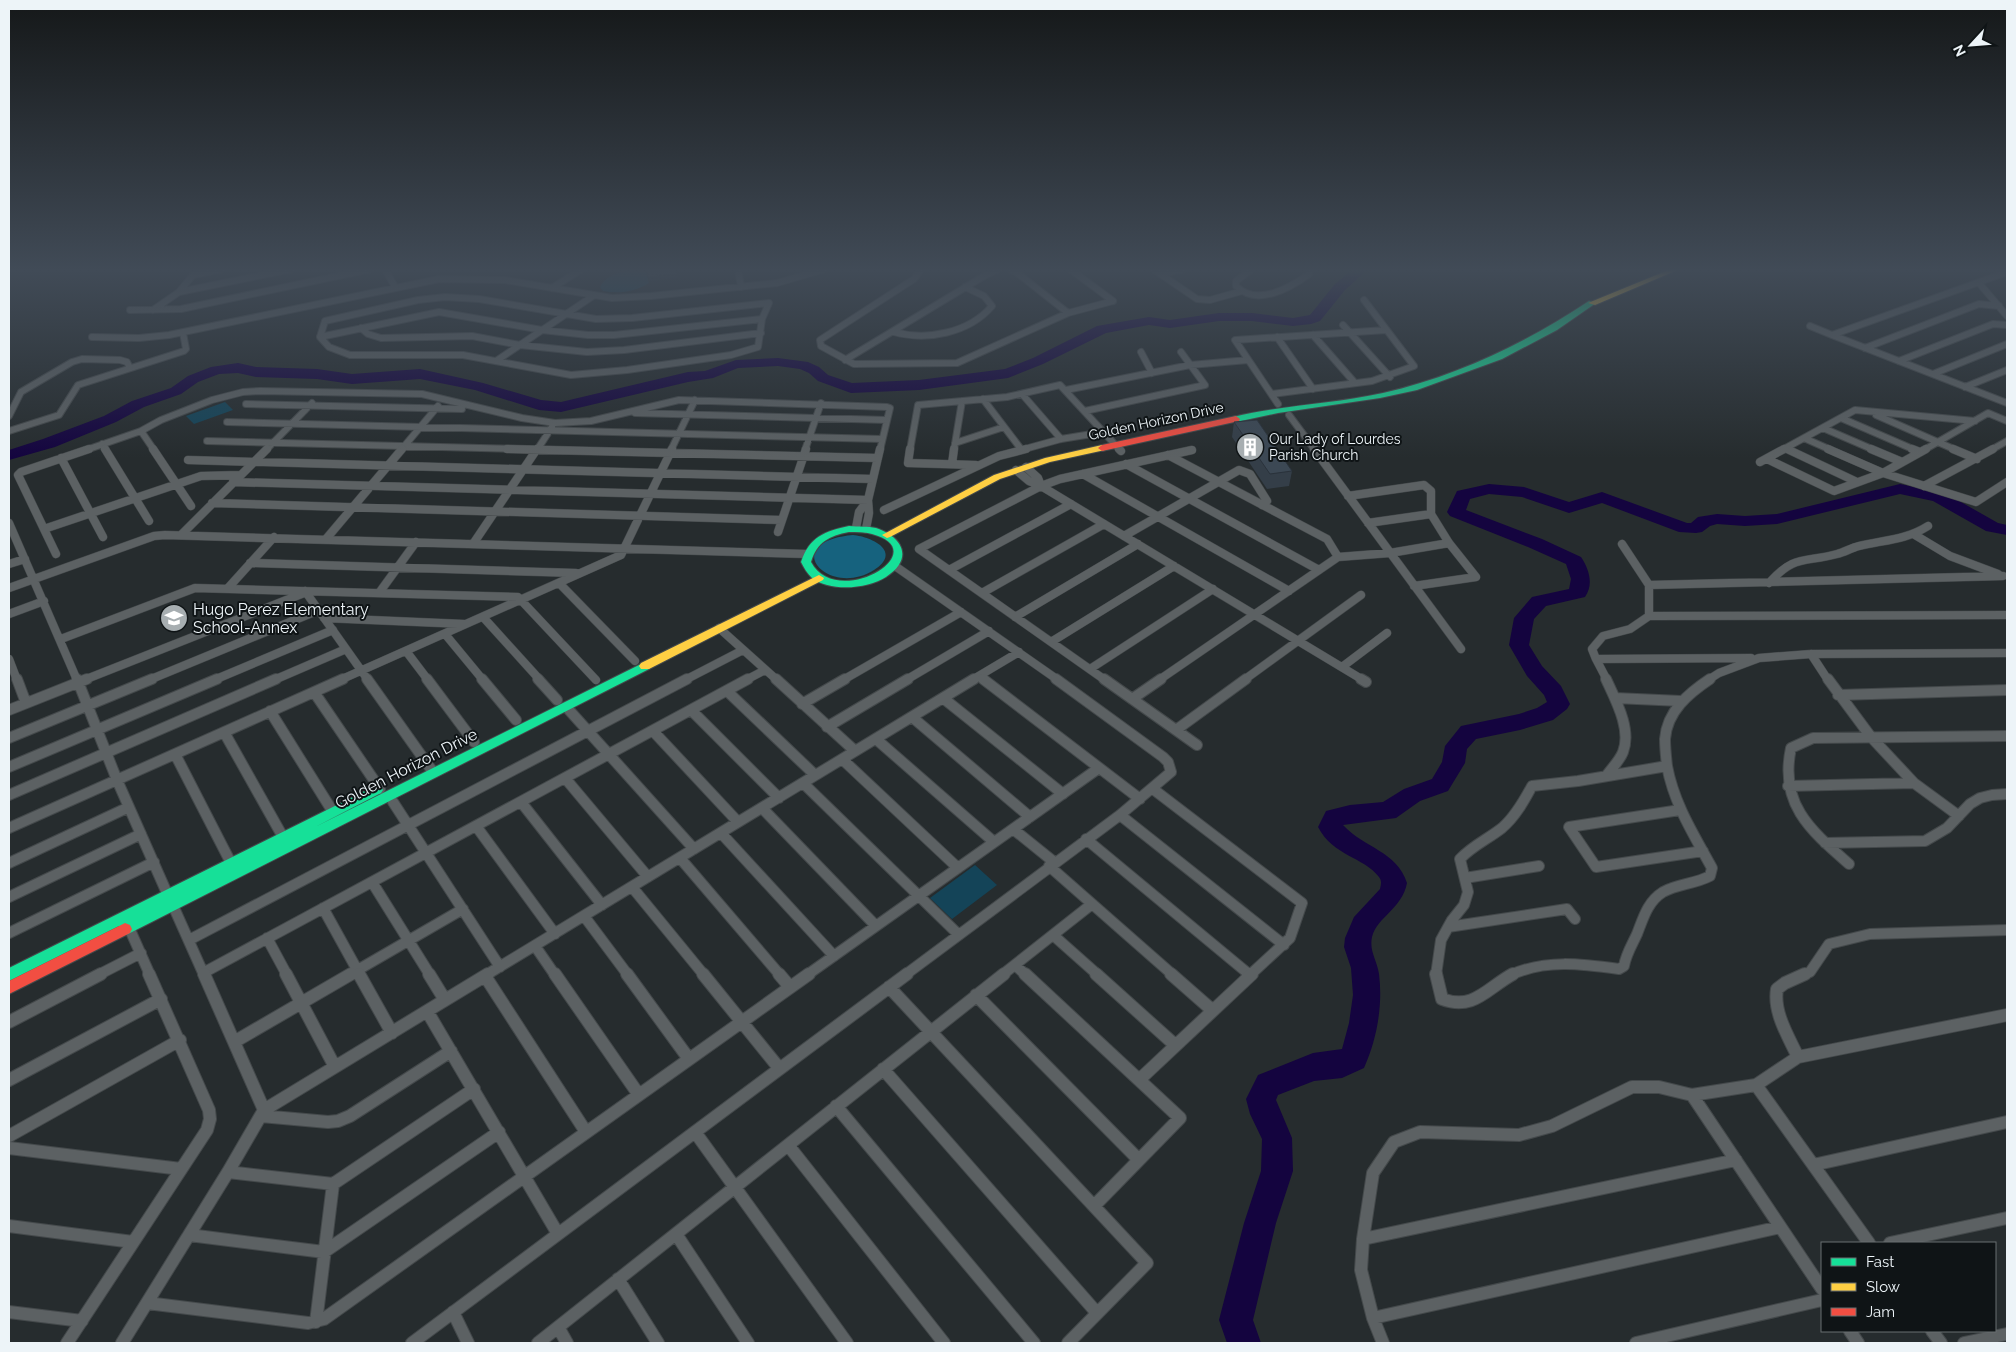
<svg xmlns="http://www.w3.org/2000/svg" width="2016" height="1352" font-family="Raleway,sans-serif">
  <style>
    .green { fill: #144458 }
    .forest { fill: #16627e }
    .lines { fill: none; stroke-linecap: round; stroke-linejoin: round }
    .stream { stroke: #14043f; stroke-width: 2.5 }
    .river { fill: #14043f; fill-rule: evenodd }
    .street-far3-casing { stroke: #44494b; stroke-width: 8 }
    .street-far2-casing { stroke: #44494b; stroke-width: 9 }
    .street-far1-casing { stroke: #44494b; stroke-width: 12 }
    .street-casing { stroke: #44494b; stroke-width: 14 }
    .fast-casing { stroke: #44494b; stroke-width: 2 }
    .slow-casing { stroke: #44494b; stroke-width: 2 }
    .jam-casing { stroke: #44494b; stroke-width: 2 }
    .street-far3 { stroke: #5c6163; stroke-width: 6 }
    .street-far2 { stroke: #5c6163; stroke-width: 8 }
    .street-far1 { stroke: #5c6163; stroke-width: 10 }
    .street { stroke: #5c6163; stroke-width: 12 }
    .fast { fill: #16e098; fill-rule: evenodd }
    .slow { fill: #ffcf43; fill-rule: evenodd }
    .jam { fill: #f24e42; fill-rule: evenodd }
    .wall { fill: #343e48 }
    .shaded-wall { fill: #2a323b }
    .building { fill: #3c4854; stroke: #2a323b }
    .labels { text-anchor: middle; stroke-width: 4; stroke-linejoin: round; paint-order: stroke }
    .far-street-label { font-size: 14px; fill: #edf4f8; stroke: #0f1416 }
    .far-poi-label { font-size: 14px; fill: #edf4f8; stroke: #0f1416; text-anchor: start }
    .poi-label { font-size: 16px; fill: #edf4f8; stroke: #0f1416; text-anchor: start }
    .street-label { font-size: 16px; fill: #edf4f8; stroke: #0f1416 }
  </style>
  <rect width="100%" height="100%" fill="#262c2e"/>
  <path class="green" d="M635,270l11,2 3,11c-14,9 -30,11 -46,8l-3,-4c7,-13 21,-16 35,-17z
    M225,402l8,8 -39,14 -8,-8z
    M975,865l22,20 -45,34 -22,-21z"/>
  <path class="forest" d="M853,535c20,2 49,17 21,35 -46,29 -97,-28 -21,-35z"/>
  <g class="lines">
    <path class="stream" d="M1358,272l12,-3"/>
    <path class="river" d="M1350,269h13l2,3 -20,18 -25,31 -9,3 -18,2 -41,-5h-33l-49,7 -21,-3 -43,8 -63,31 -35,14 -89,12 -68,3 -33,-12 -9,-8 -9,-4 -22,-3 -40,2 -25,10 -25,4 -127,30 -22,-2 -64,-20 -55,-11 -68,5 -35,-5 -61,-2 -18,-4 -19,1 -21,8 -17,12 -37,13 -28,15 -61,25 -46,13v-10l34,-11 61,-23 28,-15 39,-13 17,-12 23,-9 27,-4 18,4 61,2 35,5 68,-5 63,14 58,17 20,2 127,-30 17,-1 31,-11 42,-2 30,4 11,5 9,8 24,8 67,-3 86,-11 28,-11 64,-32 52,-9 21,3 49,-7h33l41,5 17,-3 25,-31 16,-13z
      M1489,484l35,3 45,15 33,-10 85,31h4l7,-6 19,-3 28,2 32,-2 123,-30 45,9 53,30 9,2v10l-21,-4 -53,-30 -33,-7 -123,30 -32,2 -28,-2 -7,2 -8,6 -6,1 -17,-1 -77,-29 -33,10 -47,-16 -33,-3 -19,5 -4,11 76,29 39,18c8,12 13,27 4,40l-39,9 -12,13 -5,26 13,21 19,20 9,18 -3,5 -14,11 -33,10 -44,9 -9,10 -2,14 -17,28 -28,10 -24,17 -53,7c21,23 54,26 64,58 -5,26 -30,34 -35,54 -3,14 5,23 7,37 4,31 -2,65 -15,94l-22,10 -28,3 -36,14 -2,5 16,38 1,33 -17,52 -23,97 8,23h-34l-8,-23 25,-97 17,-52 1,-32 -12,-25 -4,-15 12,-24 55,-22 29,-4 7,-26 4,-28 -2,-27 -7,-21 1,-9 9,-21 26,-28c1,-5 2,-8 -1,-12 -15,-20 -46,-21 -61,-50l8,-16 24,-6 33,-3 21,-13 28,-10 10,-17 3,-16 16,-20 58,-12 18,-6 10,-6 -3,-7 -17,-19 -18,-31 5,-27 18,-21 37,-8 2,-10 -5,-15 -38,-17 -78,-31 -3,-4 10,-21z"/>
    <g class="street-far3-casing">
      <path id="street-far3" d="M385,269l10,18
        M738,269l3,18
        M919,269l1,2 -6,8 -94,61 1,6 33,18 103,-1 111,-50 45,-12
        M1009,269l7,3 52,41
        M1070,269l43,32
        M1153,269l44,30 13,1 32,-9
        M1252,269l-16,12v5c21,21 54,2 73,-12v-5
        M2007,272l-175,63 175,68
        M1160,274l24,-5
        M1979,283l28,33
        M552,288l30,-19
        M179,292l113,-23
        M445,297l34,2 117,20 36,-1 137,-15 -7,16 -4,28 -27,8 -104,15 -56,5 -108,-20h-113l-21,-8 -9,-10 5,-16 93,-21z
        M130,310l51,-1 190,-40
        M153,310l26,-18 14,-17 29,-6
        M1343,325l47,52
        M1810,326l22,9
        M361,328l7,6 13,4 91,-2 48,9 67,7 37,-2 137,-17
        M894,332c33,9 75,1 98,-26l-8,-10 -19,-9
        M1313,335l42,48
        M92,337l47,1 30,-3 270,-56 66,1 107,18 39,-2 126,-13 48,-14
        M320,337l119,-25 103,18 46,5h26l148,-16
        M1277,337l36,52
        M1865,348l114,-44 20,2
        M1141,352l11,21
        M845,360l139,-84 15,-7
        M496,361l97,-65
        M1899,361l94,-37 14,1
        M1933,374l74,-30
        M1965,387l42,-17
        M1066,390l124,-25 58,-5
        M1022,394l39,45
        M1272,394l100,-13 42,-15 -50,-66
        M983,399l38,50
        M246,404l216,5
        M1278,404l-43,-64 151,-10
        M1085,411l120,-26 -24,-33
        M635,413l252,7
        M1289,415l26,35
        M1876,415l80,35
        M9,416l12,-24 51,-30 10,-3 38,1 7,2 3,6
        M1841,418l74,32
        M227,422l655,17
        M1823,428l51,22
        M9,431l50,-16 19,-30 106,-34 2,-2 -3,-16
        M141,431l13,19
        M1804,438l27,12
        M207,441l349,9
        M955,443l49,-16
        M102,444l4,6
        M1786,448l4,2
        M86,450l55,-19 20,-11 51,-20 31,-8 17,-1 162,3 100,24 33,5 36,-2 88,-21 208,7 3,1 -10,42
        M266,450l46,-47
        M401,450l37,-44
        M537,450l15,-23
        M671,450l24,-50
        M805,450l16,-47
        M910,450l8,-45 89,-8 53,-12 60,65
        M954,450l8,-49
        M1021,450l40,-11 43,-7
        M1782,450l73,-40 120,11
        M1924,450l64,-37 19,8
        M1991,450l16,-9"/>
    </g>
    <g class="street-far2-casing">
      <path id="street-far2" d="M105,449l44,72
        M153,449l38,57
        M507,449l371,9
        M910,449l-2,14 68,2
        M1119,449l2,2
        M1314,449l147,200
        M1787,449l70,33
        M1828,449l55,24 43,-24
        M1871,449l31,13
        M1912,449l8,3
        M1953,449l24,10
        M61,458l42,79
        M1767,459l67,32 49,-18 93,29 31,-20
        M188,460l685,19
        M1760,462l24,-13
        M952,464l2,-15
        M1126,464l193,106
        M1026,467l12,11 3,8
        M1016,470l13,11 12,5 322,194
        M1083,474l206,117
        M233,482l635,18
        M1924,486l69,-37
        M1348,496l76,-11 7,6v23l18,29 27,34 -62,9
        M212,503l570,17
        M884,510l115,-54 27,-7
        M9,523l68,157
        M1368,523l63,-9
        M856,528l3,-16 9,-12 12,-51
        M44,529l157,-53 39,-1
        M866,529l3,-16 -1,-13
        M778,532l28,-83
        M181,535l86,-86
        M1915,535l35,21 48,18
        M1124,536l115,-66 11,4 17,27 -5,4
        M326,539l76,-90
        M473,544l64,-95
        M56,554l-38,-79 3,-3 68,-23
        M1338,557l52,-4 59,-10
        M250,563l326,10
        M9,564l16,-5
        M895,566l163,114
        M949,570l122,-66
        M559,583l76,78
        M1769,583c26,-29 35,-20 68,-29 8,-2 14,-6 22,-8 25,-6 47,-6 69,-20
        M1649,585l354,-9
        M9,588l145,-52 11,-1 642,19
        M228,588l46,-51
        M305,591l63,89
        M379,593l37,-51
        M982,593l122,-69
        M9,614l35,-13
        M1649,616l358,-1
        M483,617l57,63
        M1015,617l123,-73
        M324,618l140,6
        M719,628l58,52
        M445,634l38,46
        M61,639l134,-51 323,9 78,83
        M1051,642l123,-76
        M406,651l22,29
        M1811,654l17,26
        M9,659l8,21
        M1596,659l-4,-10 11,-13 27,-7 19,-13v-31l-27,-41
        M1342,667l45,-34
        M1090,669l123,-80
        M979,676l6,4
        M84,680l220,-87
        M149,680l170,-70
        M214,680l119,-50
        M274,680l72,-31
        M340,680l281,-125 51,-106
        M685,680l58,-30
        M746,680l19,-10
        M843,680l118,-68
        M906,680l83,-49
        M972,680l47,-28
        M1105,680l-186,-131 122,-63 19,-7 132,-29
        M1159,680l179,-123 -11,-18 -159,-84
        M1244,680l117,-85
        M1607,680l-11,-21 155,-1
        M1708,680l11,-7 40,-15 52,-4 196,-1"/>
    </g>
    <g class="street-far1-casing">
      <path id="street-far1" d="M17,679l9,24
        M77,679l40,101 53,120
        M367,679l66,93
        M427,679l47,63
        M482,679l34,41
        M538,679l19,21
        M776,679l79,72
        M983,679l157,120
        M1104,679l93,66
        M1361,679l5,3
        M1606,679c9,20 26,50 17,73 -3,8 -11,16 -16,23
        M727,691l88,84
        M314,692l66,97
        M1838,695l169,-5
        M943,698l120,96
        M1615,698l66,3
        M1132,699l29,-20
        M802,704l43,-25
        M9,710l78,-31
        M569,710l125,139
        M691,710l88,88
        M270,711l63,101
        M912,717l118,100
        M827,727l81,-48
        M1176,730l70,-51
        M653,731l85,91
        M224,732l59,105
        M9,738l143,-59
        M876,739l118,103
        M175,754l56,109
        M842,759l116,109
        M1667,766c-1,-9 -2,-18 -2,-27 2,-28 24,-46 45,-60
        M9,767l208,-88
        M565,778l83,99
        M803,783l156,152
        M1914,783l45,33
        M1788,786l126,-3 -43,-46 -43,-58
        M1153,789l149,114 -12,35 -40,37
        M9,795l267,-116
        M393,802l107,165
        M521,802l81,103
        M762,808l114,118
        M1680,810l-111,17 27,40 107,-16
        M1120,815l164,130
        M476,826l79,108
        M9,828l334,-149
        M1013,829l41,33
        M721,833l113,123
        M1086,839l164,136
        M1825,843l100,-2 22,-13 23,-24 10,-6 12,-3 15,-1
        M680,858l100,117
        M9,863l120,-56
        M1849,864c-39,-34 -70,-60 -58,-116l22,-10 194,-2
        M1049,866l124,109
        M1465,878l74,-12
        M372,882l58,93
        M632,887l72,88
        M9,897l132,-63
        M323,908l37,67
        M175,910l29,65
        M584,916l44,59
        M127,923l23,52
        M1448,927l119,-18 8,10
        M9,933l145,-71
        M1053,935l45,40
        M267,938l20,37
        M189,940l498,-261
        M535,946l20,29
        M1015,965l11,10
        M203,973l545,-294
        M98,975l43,-22
        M349,975l114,-66
        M486,975l488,-296
        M807,975l292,-207
        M905,975l215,-160 51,-43 -3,-10 -5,-5 -107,-78
        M1002,975l90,-71
        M1436,975l5,-35 11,-20 12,-15 4,-13 -8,-33c12,-13 28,-20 42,-31 13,-11 22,-27 30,-42l46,-5 89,-15
        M1511,975c34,-16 71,-11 108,-6l5,-3c2,-12 8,-21 13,-32 6,-15 10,-32 26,-42 14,-8 32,-8 47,-16l2,-8c-18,-33 -38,-64 -45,-102
        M1803,975l7,-3 19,-28 41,-10 137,-4"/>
    </g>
    <g class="street-casing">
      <path id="street" d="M286,974l49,93
        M359,974l33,59
        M429,974l16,26
        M555,974l84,121
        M627,974l62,85
        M703,974l76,94
        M779,974l11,13
        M1025,974l155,144 -86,88
        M1096,974l79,71
        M1171,974l41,36
        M1436,974l6,25c32,12 45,-11 71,-25
        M1805,974l-20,9 -8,6c-4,23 11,47 21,68l-42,28 113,158
        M485,976l101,156
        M889,987l258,276 -79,80
        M976,995l163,165
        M427,1011l131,223
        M9,1022l92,-48
        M234,1042l117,-68
        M1798,1057l209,-42
        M883,1069l214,244
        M9,1080l152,-81
        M1139,1080l113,-106
        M1692,1095l130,194
        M836,1106l198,237
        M264,1110l224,-136
        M261,1116l67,6 10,-1 12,-5 101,-65
        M695,1132l152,211
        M9,1136l171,-96
        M788,1145l156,198
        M9,1148l172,21
        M1813,1165l194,-43
        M228,1172l105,12 141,-95
        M9,1226l124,16
        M676,1234l72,109
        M189,1235l135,17 175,-120
        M1363,1239l373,-79
        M1890,1243l117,-25
        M618,1279l40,64
        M147,1303l161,20 16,-4 485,-345
        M9,1312l73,9
        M453,1312l15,31
        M1373,1318l407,-91
        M316,1322l17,-138
        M558,1327l9,16
        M1850,1331l8,12
        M1932,1331l9,12
        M67,1343l140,-213 3,-11 -1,-9 -60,-136
        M122,1343l106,-171 36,-62 -60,-136
        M412,1343l495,-369
        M538,1343l466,-369
        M1383,1343l-10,-25 -12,-48 2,-31 10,-66 21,-31 26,-10 99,3 33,-9 80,-39h27l33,8 64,-10
        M1636,1343l186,-43
        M1964,1343l43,-9"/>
    </g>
    <g class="fast-casing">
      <path id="fast" d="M1589,301l7,2 -39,27 -55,29 -85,31 -37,8 -102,15 -42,9 -4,-3 1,-2c49,-12 100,-13 150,-24 74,-17 143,-50 206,-92z
        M849,526c9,1 19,0 27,2 27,9 38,31 10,49 -18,12 -56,15 -74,1 -5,-5 -8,-10 -11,-16 8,-25 24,-31 48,-36zM849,532c7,0 16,0 23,2 65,17 -35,77 -61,28 6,-20 18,-26 38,-30z
        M645,662l6,4 -2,3 -519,264 -5,2 -5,-2 -2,-4 1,-3 -110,55v-13l364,-181h8l2,3 -2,3 -66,34z"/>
    </g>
    <g class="slow-casing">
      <path id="slow" d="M1671,269h9l-85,36 -7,-2z
        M1102,445l4,3 -1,2 -55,12 -50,17 -110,58 -3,1 -5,-3 112,-60 51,-17z
        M819,575l5,3 -1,2 -174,89h-8l-2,-3 2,-3z"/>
    </g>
    <g class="jam-casing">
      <path id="jam" d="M1236,416l4,3 -1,2 -137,30 -4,-3 4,-3z
        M125,923l5,2 2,4 -2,4 -121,61v-13z"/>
    </g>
    <use href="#street-far3" class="street-far3"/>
    <use href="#street-far2" class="street-far2"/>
    <use href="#street-far1" class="street-far1"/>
    <use href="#street" class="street"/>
    <use href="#fast" class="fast"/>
    <use href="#slow" class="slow"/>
    <use href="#jam" class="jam"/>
  </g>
  <path class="wall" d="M1234,422l58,49 -3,15 -22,3 -35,-52z"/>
  <path class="shaded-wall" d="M676,269l1,9 -28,3 -1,-4z"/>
  <path class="building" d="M648,269h28l1,5 -29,3z
    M1257,420l35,51 -22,3 -36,-52z"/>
  <linearGradient id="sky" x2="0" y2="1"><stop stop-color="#151819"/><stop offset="0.59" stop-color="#414b57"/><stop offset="1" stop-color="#414b57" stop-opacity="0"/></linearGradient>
  <rect width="2016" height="458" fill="url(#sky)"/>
  <defs>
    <g id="building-disc" transform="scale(1.4375)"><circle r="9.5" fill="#a7aeb1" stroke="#0f1416"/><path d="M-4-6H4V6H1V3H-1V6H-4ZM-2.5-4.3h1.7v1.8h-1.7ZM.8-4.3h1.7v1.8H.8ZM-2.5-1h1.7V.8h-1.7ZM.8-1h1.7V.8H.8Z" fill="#fff"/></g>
    <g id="school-disc" transform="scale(1.4375)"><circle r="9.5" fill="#a7aeb1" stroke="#0f1416"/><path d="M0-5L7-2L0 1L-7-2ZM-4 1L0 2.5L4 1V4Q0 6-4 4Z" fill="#fff"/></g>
  </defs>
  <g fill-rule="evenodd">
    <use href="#building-disc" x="1250" y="447"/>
    <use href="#school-disc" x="174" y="618"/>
  </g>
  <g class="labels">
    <g class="far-street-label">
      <text transform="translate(1156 421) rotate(-12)" y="5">Golden Horizon Drive</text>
    </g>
    <g class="far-poi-label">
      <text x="1269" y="444">Our Lady of Lourdes<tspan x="1269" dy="16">Parish Church</tspan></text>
    </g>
    <g class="poi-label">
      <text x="193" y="615">Hugo Perez Elementary<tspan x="193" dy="18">School-Annex</tspan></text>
    </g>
    <g class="street-label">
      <text transform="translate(406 768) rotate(-27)" y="6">Golden Horizon Drive</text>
    </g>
  </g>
  <rect width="2016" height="1352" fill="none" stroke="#edf4f8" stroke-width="20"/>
  <rect x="1821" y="1242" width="175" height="90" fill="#0f1416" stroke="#686e70"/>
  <rect x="1831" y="1258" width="25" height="8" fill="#16e098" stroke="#686e70"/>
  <text x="1866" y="1267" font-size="15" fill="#edf4f8">Fast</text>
  <rect x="1831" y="1283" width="25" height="8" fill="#ffcf43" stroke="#686e70"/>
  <text x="1866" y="1292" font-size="15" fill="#edf4f8">Slow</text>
  <rect x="1831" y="1308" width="25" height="8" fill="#f24e42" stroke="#686e70"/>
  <text x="1866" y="1317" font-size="15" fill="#edf4f8">Jam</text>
  <g transform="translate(1971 45) rotate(244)" stroke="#0f1416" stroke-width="4" paint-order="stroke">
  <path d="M0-4L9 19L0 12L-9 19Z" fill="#edf4f8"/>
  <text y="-8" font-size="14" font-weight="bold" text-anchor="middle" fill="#edf4f8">N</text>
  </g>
</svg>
